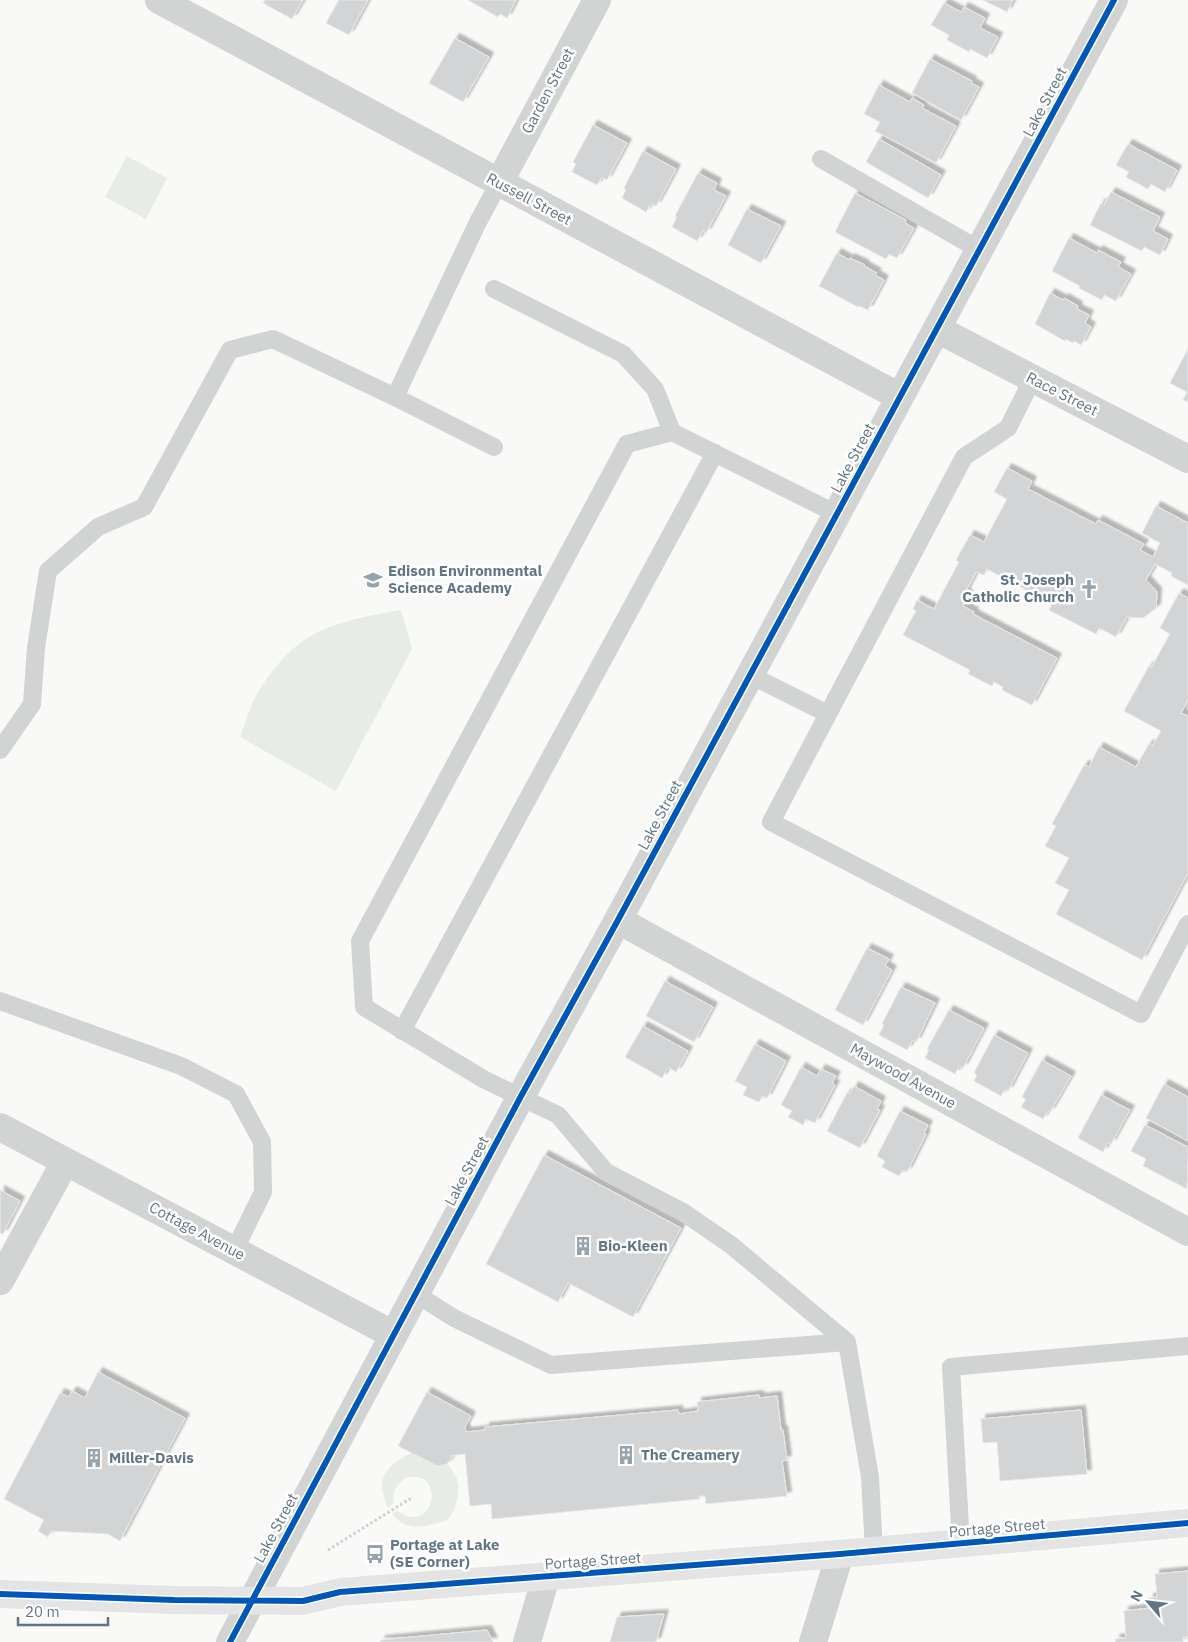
<svg xmlns="http://www.w3.org/2000/svg" width="1188" height="1642" font-family="'IBM Plex Sans',sans-serif">
  <style>
    .green { fill: #e8ece6 }
    .building { fill: #d2d4d5; stroke: #e8e8e8; filter: url(#shadow) }
    .lines { fill: none; stroke-linecap: round; stroke-linejoin: round }
    .path { stroke: #ced0d1; stroke-width: 3; stroke-dasharray: 2.5 2.5; stroke-linecap: butt }
    .service { stroke: #d2d3d3; stroke-width: 18 }
    .minor { stroke: #d2d3d3; stroke-width: 28 }
    .secondary { stroke: #e4e4e4; stroke-width: 28 }
    .cycleway-casing { stroke: #fff; stroke-width: 9 }
    .cycleway { stroke: #0057b8; stroke-width: 6 }
    .labels { text-anchor: middle; stroke-width: 5; stroke-linejoin: round; paint-order: stroke }
    .street-label { font-size: 15px; fill: #627585; stroke: #fff }
    .poi-label { font-size: 15px; font-weight: bold; fill: #627585; stroke: #fff; text-anchor: start }
  </style>
  <defs>
    <filter id="shadow"><feDropShadow dx="4.5" dy="-4.5" stdDeviation="1" flood-color="#0004"/></filter>
  </defs>
  <rect width="100%" height="100%" fill="#f9f9f8"/>
  <path class="green" d="M127,156l40,22 -21,41 -41,-22z
    M401,610l11,39 -76,142 -96,-54c5,-12 8,-25 14,-37 9,-20 33,-49 52,-61 28,-18 63,-23 95,-29z
    M423,1450c8,5 20,9 26,16 4,5 8,11 9,17 2,9 -3,29 -10,36 -3,3 -7,3 -11,4 -17,5 -32,7 -45,-9l6,-3c37,27 49,-44 8,-33 -9,6 -15,14 -12,25l-6,5c-3,-7 -6,-15 -6,-24 1,-17 25,-32 41,-34z"/>
  <path class="building" d="M265,0h38l-11,19 -29,-16z
    M339,0h29l-19,35 -23,-12z
    M468,0h48l-9,18 -7,-4 -2,3z
    M983,0h30l-6,12z
    M944,3l17,9 3,-5 21,11 -5,10 18,9 -11,21 -17,-9 -1,3 -22,-12 2,-5 -18,-10z
    M455,38l34,19 -26,45 -34,-19z
    M930,59l42,22 -1,2 8,4 -18,33 -49,-27z
    M879,85l31,17 2,-4 12,7 -2,3 34,18 -20,37 -61,-32 5,-9 -16,-8z
    M593,125l34,18 -20,37 -5,-3 -5,8 -25,-13 4,-8 -3,-2z
    M879,139l62,36 -13,23 -62,-36z
    M1128,144l49,26 -12,22 -14,-8 -3,5 -22,-12 3,-5 -13,-7z
    M643,151l33,18 -20,37 -5,-3 -5,9 -24,-14 4,-8 -2,-2z
    M698,173l19,10 -3,7 12,6 -20,37 -3,-2 -6,10 -25,-14 5,-10 -2,-1z
    M1111,192l49,25 -7,14 15,8 -8,16 -16,-8 -2,4 -52,-26 11,-22 3,2z
    M855,193l51,27 -1,3 9,5 -17,30 -8,-4 -3,5 -51,-27z
    M747,209l34,17 -20,37 -33,-18z
    M1069,238l28,15 1,-3 23,12 -3,5 13,7 -15,27 -12,-6 -2,5 -23,-12 1,-2 -28,-15z
    M837,253l12,7 1,-2 15,7 -1,1 13,7 -2,2 9,5 -16,30 -9,-4 -1,1 -39,-21z
    M1050,293l13,7 1,-2 14,8 -1,3 12,6 -4,8 6,4 -10,18 -7,-4 -1,2 -7,-4 -1,2 -30,-17z
    M1188,349v53l-5,-2 4,-8 -17,-9z
    M1007,468l25,13 -4,8 68,35 2,-4 46,24 -4,6 13,7 7,-14 -18,-10 14,-27 32,17v62l-17,-9 1,-3 -17,-9 -9,16 11,12 -1,16 -13,10 -16,-1 -11,20 -17,-9 -3,6 -47,-24 3,-6 -65,-35 -3,6 -8,-3 -11,21 3,1 -5,12 11,6 -1,2 84,44 -25,47 -30,-15 1,-3 -9,-5 -2,4 -24,-12 2,-4 -67,-35 13,-24 -3,-2 4,-9 17,9 25,-47 -3,-2 14,-25 14,7 23,-43 -13,-7z
    M1179,593l9,5v102l-7,13 7,3v157l-46,87 -86,-46 13,-24 -14,-7 14,-25 -24,-12 11,-20 -4,-2 32,-59 5,2 10,-20 37,20 13,-23 3,2 9,-15 -37,-20 25,-45 2,2 19,-34 -10,-6z
    M867,948l22,11 -4,7 7,4 -29,55 -28,-15z
    M665,981l48,26 -19,35 -48,-26z
    M901,987l34,16 -19,39 -3,-2 -6,10 -28,-15 5,-10 -2,-1z
    M949,1010l35,18 -21,40 -4,-2 -4,8 -30,-16 4,-8 -2,-1z
    M643,1026l45,25 -12,21 -8,-5 -6,11 -37,-21z
    M994,1035l34,18 -20,38 -3,-2 -4,7 -27,-15 3,-6 -3,-2z
    M755,1044l31,17 -19,37 -5,-2 -3,6 -16,-7 4,-8 -12,-6z
    M1042,1060l29,16 -21,36 -2,-1 -5,8 -22,-12 5,-8 -4,-2z
    M801,1067l16,9 4,-7 15,7 -4,7 3,2 -20,38 -9,-4 -3,6 -15,-8 4,-6 -11,-6z
    M1164,1084l24,13v44l-42,-23z
    M854,1086l27,15 -4,8 3,1 -20,38 -33,-17 20,-38 3,1z
    M1101,1095l29,15 -19,34 -3,-2 -5,10 -25,-14z
    M900,1111l28,14 -4,8 2,1 -19,38 -4,-2 -4,6 -17,-9 3,-6 -8,-5z
    M1145,1125l43,22 -1,42 -44,-23 3,-7 -15,-8z
    M544,1155l137,73 -48,89 -65,-34 -10,19 -72,-38z
    M0,1190l20,11 -17,33 -3,-1z
    M98,1372l87,46 -65,123 -12,-7 -57,-3 -3,6 -10,-6 6,-11 -40,-21 56,-106 9,4 3,-6 13,7z
    M427,1392l44,24 -6,11 1,5 19,-2v-3l193,-17 1,4 19,-3 -1,-9 62,-7v3l18,-2 4,34h2l4,30 -5,1 5,35 -81,8 -1,-8h-6l1,3 -208,20 -1,-15 -21,2 -5,-52 -15,2 2,1 -5,7 -9,2 -40,-20z
    M1081,1410l6,64 -87,7 -3,-39 -14,1 -2,-24z
    M1188,1571v66h-5v5h-67l-1,-3 11,-1 -2,-27 26,-3 -1,-10 8,-1 -2,-23z
    M664,1614l-8,28h-46l7,-25z
    M487,1630l6,12h-113l1,-2z"/>
  <g class="lines">
    <path class="path" d="M328,1550l85,-53"/>
    <path class="service" d="M821,159l159,91
      M494,289l129,65 32,35 17,43
      M395,397l83,-175 21,-39
      M837,514l-165,-82 -45,12 -267,497 4,66 121,73 73,35 48,57 77,40 48,33 116,97 23,135 4,74
      M750,675l78,39 -57,108 370,192 47,-90
      M828,714l136,-257 44,-29 25,-50
      M0,750l32,-46 4,-56 12,-77 50,-44 46,-20 86,-157 43,-11 122,58 99,50
      M0,1001l181,65 55,28 26,48 1,50 -29,59
      M402,1031l313,-578
      M416,1294l38,24 97,47 296,-23
      M961,1544l-10,-177 237,-21"/>
    <path class="minor" d="M159,0l741,397
      M499,183l98,-183
      M937,329l251,130
      M618,920l570,312
      M0,1127l394,208
      M0,1281l65,-119
      M230,1642l290,-544 98,-178 496,-920
      M527,1642l19,-65
      M813,1642l27,-88"/>
    <path class="secondary" d="M0,1594l174,6 129,1 37,-9 500,-38 348,-31"/>
    <g class="cycleway-casing">
      <path id="cycleway" d="M0,1594l174,6 129,1 37,-9 500,-38 348,-31
        M230,1642l290,-544 98,-178 496,-920"/>
    </g>
    <use href="#cycleway" class="cycleway"/>
  </g>
  <defs>
    <g id="school-bare" transform="scale(1.5)"><path d="M0-5L7-2L0 1L-7-2ZM-4 1L0 2.5L4 1V4Q0 6-4 4Z" fill="#97a3ad" stroke="#fff" stroke-width="2.5" paint-order="stroke"/></g>
    <g id="church-bare" transform="scale(1.5)"><path d="M-1.2-6h2.4v3.5h3.3v2.4h-3.3V6h-2.4V-.1h-3.3v-2.4h3.3Z" fill="#97a3ad" stroke="#fff" stroke-width="2.5" paint-order="stroke"/></g>
    <g id="building-bare" transform="scale(1.5)"><path d="M-4-6H4V6H1V3H-1V6H-4ZM-2.5-4.3h1.7v1.8h-1.7ZM.8-4.3h1.7v1.8H.8ZM-2.5-1h1.7V.8h-1.7ZM.8-1h1.7V.8H.8Z" fill="#97a3ad" stroke="#fff" stroke-width="2.5" paint-order="stroke"/></g>
    <g id="bus-bare" transform="scale(1.5)"><path d="M-5-6H5V4H4V6H2V4H-2V6H-4V4H-5ZM-3.5-4V0h7V-4ZM-3.5 1.2v1.5H-2V1.2ZM2 1.2v1.5H3.5V1.2Z" fill="#97a3ad" stroke="#fff" stroke-width="2.5" paint-order="stroke"/></g>
  </defs>
  <g fill-rule="evenodd">
    <use href="#school-bare" x="373" y="580"/>
    <use href="#church-bare" x="1089" y="589"/>
    <use href="#building-bare" x="583" y="1246"/>
    <use href="#building-bare" x="626" y="1455"/>
    <use href="#building-bare" x="94" y="1458"/>
    <use href="#bus-bare" x="375" y="1554"/>
  </g>
  <g class="labels">
    <g class="street-label">
      <text transform="translate(548 91) rotate(-62)" y="5">Garden Street</text>
      <text transform="translate(1045 102) rotate(-62)" y="5">Lake Street</text>
      <text transform="translate(529 199) rotate(28)" y="5">Russell Street</text>
      <text transform="translate(1062 394) rotate(27)" y="5">Race Street</text>
      <text transform="translate(853 458) rotate(-62)" y="5">Lake Street</text>
      <text transform="translate(660 815) rotate(-62)" y="5">Lake Street</text>
      <text transform="translate(903 1076) rotate(29)" y="5">Maywood Avenue</text>
      <text transform="translate(467 1171) rotate(-62)" y="5">Lake Street</text>
      <text transform="translate(197 1231) rotate(28)" y="5">Cottage Avenue</text>
      <text transform="translate(276 1528) rotate(-62)" y="5">Lake Street</text>
      <text transform="translate(997 1528) rotate(-5)" y="5">Portage Street</text>
      <text transform="translate(593 1561) rotate(-4)" y="5">Portage Street</text>
    </g>
    <g class="poi-label">
      <text x="388" y="576">Edison Environmental<tspan x="388" dy="17">Science Academy</tspan></text>
      <text x="1074" y="585" text-anchor="end">St. Joseph<tspan x="1074" dy="17">Catholic Church</tspan></text>
      <text x="598" y="1251">Bio-Kleen</text>
      <text x="641" y="1460">The Creamery</text>
      <text x="109" y="1463">Miller-Davis</text>
      <text x="390" y="1550">Portage at Lake<tspan x="390" dy="17">(SE Corner)</tspan></text>
    </g>
  </g>
  <g transform="translate(1148 1602) rotate(298)" stroke="#ffffff" stroke-width="4" paint-order="stroke">
  <path d="M0-4L9 19L0 12L-9 19Z" fill="#627585"/>
  <text y="-8" font-size="14" font-weight="bold" text-anchor="middle" fill="#627585">N</text>
  </g>
  <path d="M18 1617v8h90v-8" fill="none" stroke="#627585" stroke-width="2.5"/>
  <text x="25" y="1617" font-size="15" fill="#627585" stroke="#ffffff" stroke-width="4" paint-order="stroke">20 m</text>
</svg>
